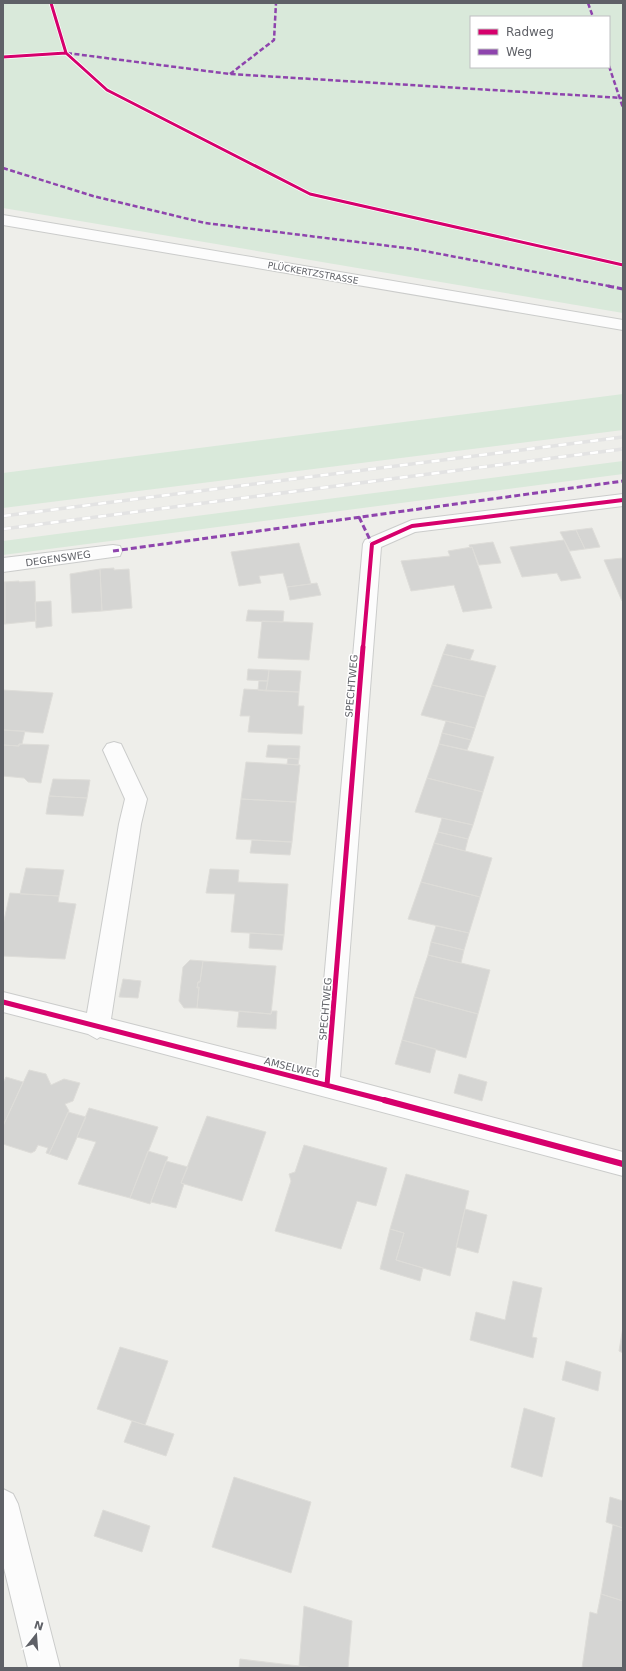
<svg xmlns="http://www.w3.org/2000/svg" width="626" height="1671" font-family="'DejaVu Sans',sans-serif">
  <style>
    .green { fill: #d9e9da; fill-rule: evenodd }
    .building { fill: #d5d5d3; stroke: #deddd9 }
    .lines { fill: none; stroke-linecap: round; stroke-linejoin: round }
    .minor-casing { stroke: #cbcccb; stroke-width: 2 }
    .minor { fill: #fcfcfc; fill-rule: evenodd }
    .rail-casing { stroke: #e3e3e3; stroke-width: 3.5 }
    .rail { stroke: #fff; stroke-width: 2.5; stroke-dasharray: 8; stroke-linecap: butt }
    .quiet-far1 { stroke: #8e44ad; stroke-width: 2.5; stroke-dasharray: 5 2.5; stroke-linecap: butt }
    .quiet { stroke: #8e44ad; stroke-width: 3; stroke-dasharray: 6 3; stroke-linecap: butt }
    .cycleway-far3-casing { stroke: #fff; stroke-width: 4.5 }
    .cycleway-far2-casing { stroke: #fff; stroke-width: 6 }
    .cycleway-far1-casing { stroke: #fff; stroke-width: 8 }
    .cycleway-casing { stroke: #fff; stroke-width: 9 }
    .cycleway-far3 { stroke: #d6006c; stroke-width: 3 }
    .cycleway-far2 { stroke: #d6006c; stroke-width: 4 }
    .cycleway-far1 { stroke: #d6006c; stroke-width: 5 }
    .cycleway { stroke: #d6006c; stroke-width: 6 }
    .labels { text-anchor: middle; stroke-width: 3; stroke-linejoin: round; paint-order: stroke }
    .far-street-label { font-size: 9px; fill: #5f6167; stroke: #fff }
    .street-label { font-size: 10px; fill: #5f6167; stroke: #fff }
  </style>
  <rect width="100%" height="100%" fill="#eeeeea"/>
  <path class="green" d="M3,3h620v310l-620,-105zM471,17h138v50h-138z
    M623,394v36l-620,78v-35z
    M623,461v13l-620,81v-14z"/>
  <path class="building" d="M592,528l8,19 -15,2 -9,-19z
    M576,530l9,19 -15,2 -10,-19z
    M564,540l17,38 -20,3 -4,-8 -35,4 -12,-30z
    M493,542l8,21 -22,2 -7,-18 -2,1 -1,-3z
    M299,543l12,41 -24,3 -4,-14 -24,3 2,7 -22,3 -8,-34z
    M472,547l20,61 -29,4 -9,-27 -43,6 -10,-30 49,-5 -2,-5z
    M623,558v43h-1l-18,-41z
    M114,568v2l15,-1 3,39 -30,3 -2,-42z
    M100,569l2,42 -30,2 -2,-39z
    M19,581v1l16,-1 1,40 -31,3v-42z
    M3,582h2v42h-2z
    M317,583l4,12 -31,5 -3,-13z
    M51,601l1,25 -16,2 -1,-26z
    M248,610l36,1 -1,11 -37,-1z
    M262,621l51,2 -4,37 -51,-2z
    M447,644l27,6 -4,10 -27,-6z
    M443,654l53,12 -11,31 -53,-12z
    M248,669l21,1 -1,11 -21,-1z
    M269,670l32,1 -2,21 -33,-1z
    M259,681h9l-2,10 -8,-1z
    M432,685l53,12 -10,31 -54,-13z
    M244,689l55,3 -1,14h6l-2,28 -54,-2 2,-16h-10z
    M3,690l50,3 -10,40 -40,-3z
    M446,721l29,7 -4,12 -29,-7z
    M3,730l22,1 -3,13h-3v2l-16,-1z
    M442,733l29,7 -4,10 -28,-6z
    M19,744l30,1 -8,38 -13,-1 -4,-4 -21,-2v-31l16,1z
    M439,744l55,13 -11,35 -56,-14z
    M268,745l32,1 -1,13 -33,-2z
    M288,758l11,1 -1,6 -11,-1z
    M246,762l54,3 -4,37 -55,-3z
    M427,778l56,14 -10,33 -58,-13z
    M53,779l37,1 -3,18 -38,-2z
    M49,796l38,2 -4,18 -37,-2z
    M241,799l55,3 -4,40 -56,-3z
    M442,818l31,7 -5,14 -30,-7z
    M438,832l30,7 -3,12 -31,-8z
    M252,840l40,2 -2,13 -40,-2z
    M434,843l58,15 -12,39 -59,-15z
    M26,868l38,2 -5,26 -39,-2z
    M210,869l29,1 -1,12 50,2 -4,51 -53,-3 4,-38 -29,-1z
    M421,882l59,15 -11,36 -61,-14z
    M10,893l49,3 -1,6 18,2 -11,55 -62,-3v-31z
    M436,926l33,7 -5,17 -33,-8z
    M250,933l34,2 -2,15 -33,-2z
    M431,942l33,8 -3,13 -33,-8z
    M428,955l62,15 -12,44 -64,-17z
    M190,960l13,1 -3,21h-2l-1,6 2,-1 -2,21h-13l-5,-7 4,-34z
    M203,961l73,5 -5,48 -74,-6 2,-21 -2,1 1,-6h2z
    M123,979l18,2 -3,17 -19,-1z
    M414,997l64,17 -12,44 -64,-18z
    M239,1011l32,3 1,-3h5l-1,18 -39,-2z
    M402,1040l34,9 -6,24 -35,-9z
    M29,1070l17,4 5,11 13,-6 16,4 -7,18 -8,3 4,7 -20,43 -3,-1 2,-5 -10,-3 -3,6 -4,2 -28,-9v-18z
    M459,1074l28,8 -5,19 -28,-8z
    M6,1077l17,5 -20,44v-43z
    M89,1108l69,19 -28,71 -52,-14 18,-42 -19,-5z
    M68,1112l18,5 -19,43 -18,-6z
    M207,1116l59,16 -24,69 -61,-18z
    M304,1145l83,23 -11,38 -19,-5 -16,48 -66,-18 16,-50 -2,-7 6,-2z
    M148,1151l20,6 -18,47 -20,-6z
    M166,1161l22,6 -7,16 3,1 -8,24 -25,-6z
    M406,1174l63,17 -19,85 -54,-16 8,-27 -14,-4z
    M465,1209l22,6 -9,38 -22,-6z
    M390,1229l14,4 -8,27 27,8 -3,13 -40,-12z
    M513,1281l29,7 -10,49 5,1 -4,20 -63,-18 6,-28 29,8z
    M623,1327v26l-4,-2z
    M120,1347l48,14 -23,64 -48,-16z
    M566,1361l35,11 -3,19 -36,-11z
    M524,1408l31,10 -13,59 -31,-10z
    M132,1421l42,13 -8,22 -42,-14z
    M234,1477l77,25 -20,71 -79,-26z
    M610,1497l13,4v27l-17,-6z
    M103,1510l47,16 -8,26 -48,-16z
    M613,1525l10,3v73l-22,-7z
    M601,1594l22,7v67h-41l8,-56 7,2z
    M304,1606l48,15 -4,47h-34l-15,-2z
    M240,1659l59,7 15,2h-75z"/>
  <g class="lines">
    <g class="minor-casing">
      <path id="minor" d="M3,215l620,105v10l-620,-105z
        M623,494v12l-208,26 -34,15 -41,530 283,75v24l-523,-139 -3,2 -9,-5 -85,-22v-20l84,21 32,-189 6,-25 -22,-49 4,-6 7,-2 7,2 26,55 -6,25 -30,195 205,52 47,-527 2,-4 47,-20z
        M113,545l7,1 2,5 -2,5 -117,16v-14z
        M3,1489l10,5 5,10 42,164h-32l-25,-104z"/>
    </g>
    <use href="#minor" class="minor"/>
    <g class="rail-casing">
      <path id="rail" d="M3,516l620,-79
        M3,529l620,-80"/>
    </g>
    <use href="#rail" class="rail"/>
    <path class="quiet-far1" d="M588,3l5,14
      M67,53l163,21 393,24
      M609,66l14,42
      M230,74l44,-34 2,-37
      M3,168l90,28 112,27 209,26 200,38"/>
    <path class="quiet" d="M608,286l15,3
      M359,517l13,27
      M113,551l510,-70"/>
    <g class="cycleway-far3-casing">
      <path id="cycleway-far3" d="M51,3l15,50 41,37 203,104 313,71
        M3,57l63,-4"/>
    </g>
    <g class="cycleway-far2-casing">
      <path id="cycleway-far2" d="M363,648l9,-104 40,-18 211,-26"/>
    </g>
    <g class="cycleway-far1-casing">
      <path id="cycleway-far1" d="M3,1002l385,99
        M327,1085l36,-438"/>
    </g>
    <g class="cycleway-casing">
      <path id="cycleway" d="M384,1100l239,64"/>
    </g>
    <use href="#cycleway-far3" class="cycleway-far3"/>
    <use href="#cycleway-far2" class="cycleway-far2"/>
    <use href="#cycleway-far1" class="cycleway-far1"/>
    <use href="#cycleway" class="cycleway"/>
  </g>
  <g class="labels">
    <g class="far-street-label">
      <text transform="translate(313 273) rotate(10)" y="3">PLÜCKERTZSTRASSE</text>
    </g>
    <g class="street-label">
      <text transform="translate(58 558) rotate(-8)" y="4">DEGENSWEG</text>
      <text transform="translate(351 686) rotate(-85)" y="4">SPECHTWEG</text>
      <text transform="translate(325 1009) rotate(-85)" y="4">SPECHTWEG</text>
      <text transform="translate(292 1067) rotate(14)" y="4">AMSELWEG</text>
    </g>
  </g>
  <rect width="626" height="1671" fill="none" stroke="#5f6167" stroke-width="8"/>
  <rect x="470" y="16" width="140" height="52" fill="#ffffff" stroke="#bfc0c2"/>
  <rect x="478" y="29" width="20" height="6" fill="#d6006c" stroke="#bfc0c2"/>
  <text x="506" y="36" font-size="12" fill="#5f6167">Radweg</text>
  <rect x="478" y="49" width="20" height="6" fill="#8e44ad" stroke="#bfc0c2"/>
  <text x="506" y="56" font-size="12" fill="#5f6167">Weg</text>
  <g transform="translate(36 1635) rotate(17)" stroke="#ffffff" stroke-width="3" paint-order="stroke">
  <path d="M0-3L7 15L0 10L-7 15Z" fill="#5f6167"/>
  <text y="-6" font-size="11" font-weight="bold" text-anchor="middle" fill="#5f6167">N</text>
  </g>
</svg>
